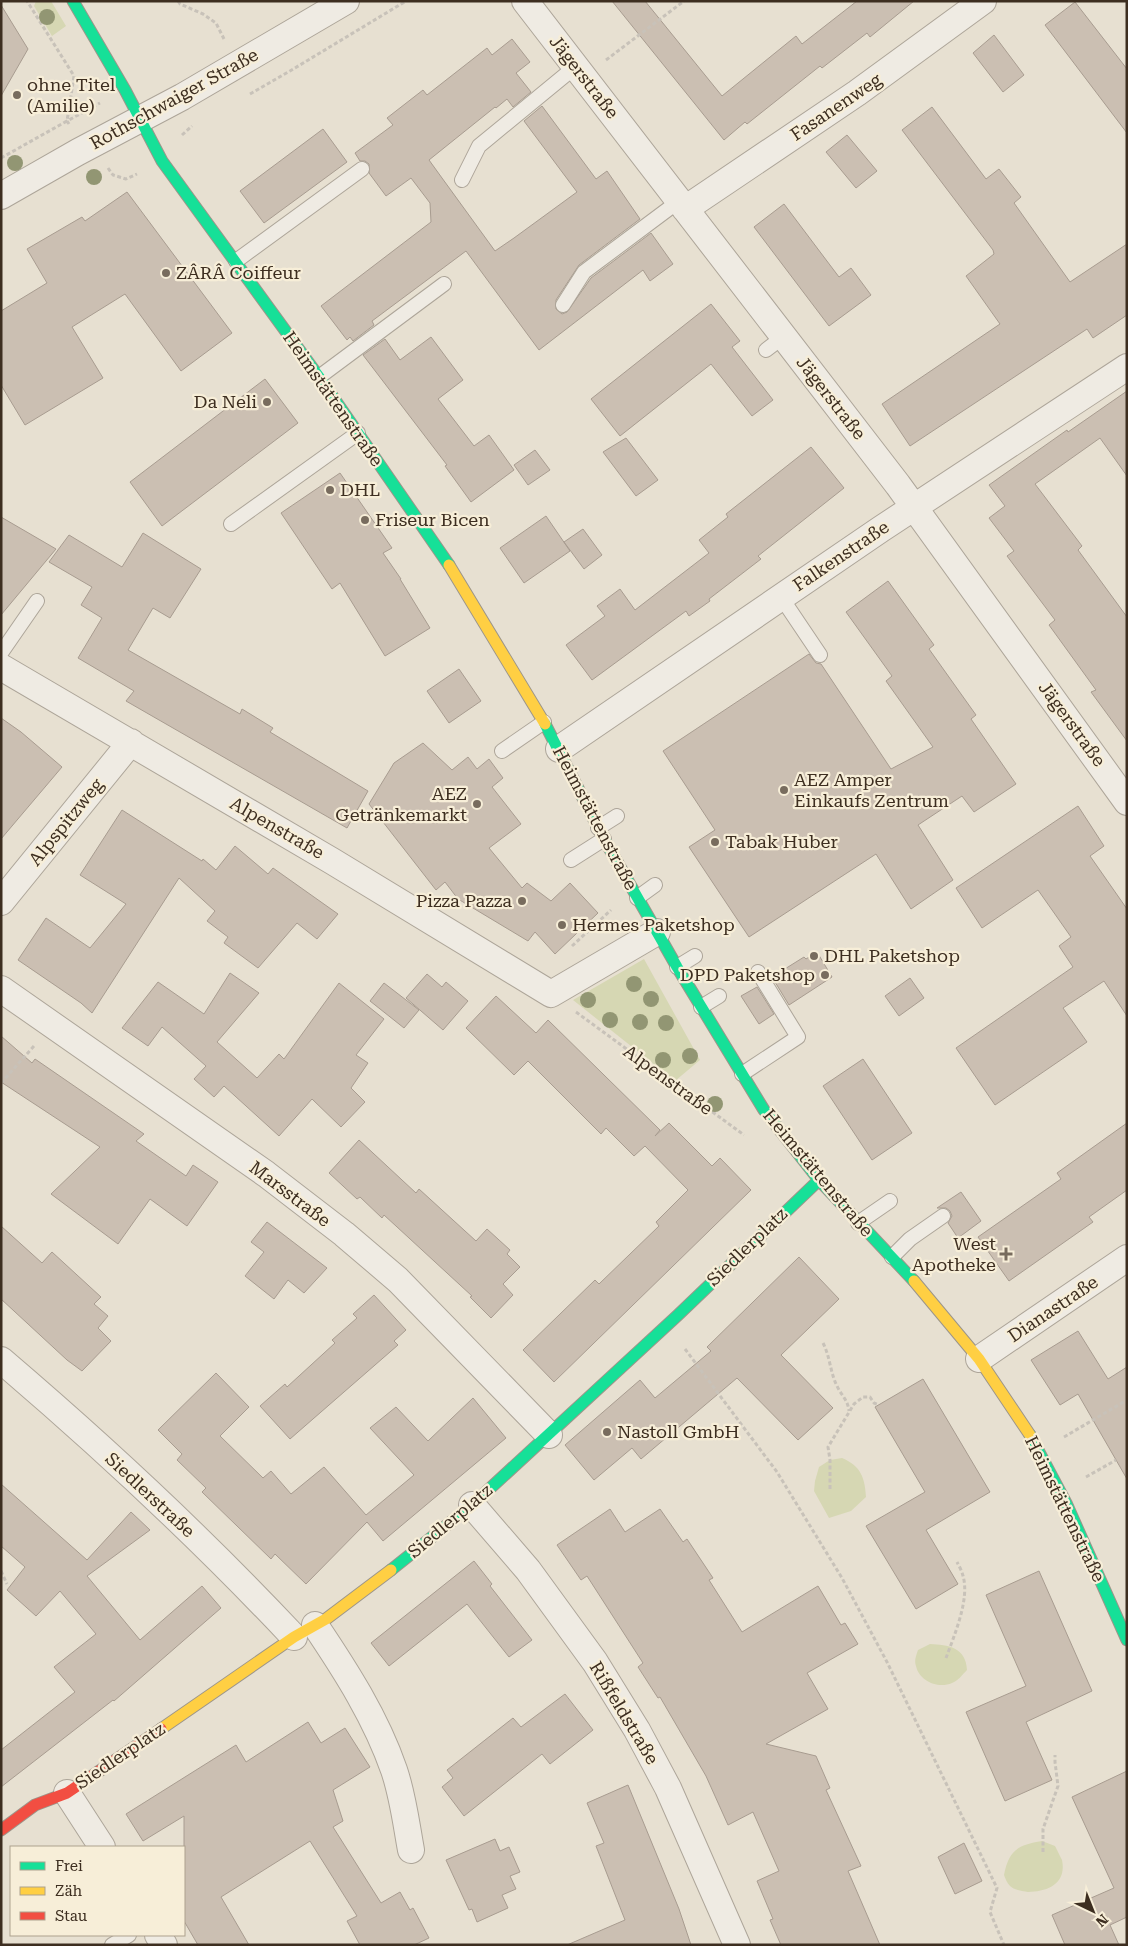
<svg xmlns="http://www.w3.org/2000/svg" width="1128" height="1946" font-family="'Roboto Serif',serif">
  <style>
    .green { fill: #d6d7b3 }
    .building { fill: #cbbfb2; stroke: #a89c90 }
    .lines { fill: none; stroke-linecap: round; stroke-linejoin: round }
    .lane-casing { stroke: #ada599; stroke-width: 16 }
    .street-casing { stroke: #ada599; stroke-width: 28 }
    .fast-casing { stroke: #9c958a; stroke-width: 13 }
    .slow-casing { stroke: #9c958a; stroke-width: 13 }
    .jam-casing { stroke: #9c958a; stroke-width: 13 }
    .path { stroke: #c8c2b9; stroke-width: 3; stroke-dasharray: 4 2.5; stroke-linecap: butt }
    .lane { stroke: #efebe3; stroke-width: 14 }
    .street { stroke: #efebe3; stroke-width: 26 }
    .fast { stroke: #16e098; stroke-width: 11 }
    .slow { stroke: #ffcf43; stroke-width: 11 }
    .jam { stroke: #f24e42; stroke-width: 11 }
    .tree { fill: #929673 }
    .poi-dot { fill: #786c5e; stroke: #f7eed8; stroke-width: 2 }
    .labels { text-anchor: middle; stroke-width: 4.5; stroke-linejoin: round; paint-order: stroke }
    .street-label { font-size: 18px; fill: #3d2e20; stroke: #f7eed8 }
    .poi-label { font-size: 18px; fill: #3d2e20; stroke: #f7eed8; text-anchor: start }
  </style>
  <rect width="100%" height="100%" fill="#e7e0d1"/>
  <path class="green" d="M36,1h15l15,25 -14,10 -18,-30z
    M644,959l56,101 -25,21 -102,-81z
    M842,1458c19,8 23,20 24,39l-15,14 -22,7 -15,-27 1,-10 4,-14 11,-7z
    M930,1644c18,1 36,3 37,26 -5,5 -9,11 -15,13 -14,6 -33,-2 -36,-17 -2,-5 0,-10 2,-16z
    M1042,1841l13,5c2,4 5,10 7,14 5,24 -15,32 -34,32 -6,-1 -14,-2 -18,-6 -3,-3 -5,-8 -6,-11 5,-25 14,-30 38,-34z"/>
  <path class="building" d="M612,1h33l77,95 74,-60 6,8 55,-43h57l-44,36 -3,-4 -45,35 -2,-2 -73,58 -2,-2 -21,18z
    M1075,2l52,67v64l-82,-108z
    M1,5l27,44 -27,47z
    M994,35l30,40 -21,17 -30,-39z
    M512,39l18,23 -14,11 15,19 -18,15 -6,-8 -11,9 -1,-1 -66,53 13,18 53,73 19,-13 63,-46 -53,-71 18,-15 54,73 11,-8 33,48 -61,46 -23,35v9l6,5 5,-2 24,-34 60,-45 22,31 -23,17 -7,-11 -104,80 -73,-99 -94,70 2,4 -21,16 -3,-4 -3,3 -26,-34 110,-84 -1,-19 -19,-25 -25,18 -17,-23v-9l-4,-3h-5l-5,-8 38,-28 -6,-7 36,-28 4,5 60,-47 5,7z
    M932,107l54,72 13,-10 22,28 -7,6 56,79 57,-38v71l-34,23 -6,-9 -177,117 -28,-42 118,-80 -34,-48 28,-22 -1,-4 -91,-120z
    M323,129l24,33 -83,61 -24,-32z
    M847,135l30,36 -21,17 -30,-36z
    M127,192l105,141 -51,38 -56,-77 -53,33 31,51 -78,47 -24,-40v-74l46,-28 -20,-34 55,-32 3,4z
    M784,204l55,73 12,-9 20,27 -42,31 -75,-99z
    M711,304l29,37 -8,6 41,53 -21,16 -41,-52 -91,72 -29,-37z
    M431,337l32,43 -25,19 36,47 15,-11 25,35 -43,32 -26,-36 2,-1 -84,-110 22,-16 15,21z
    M265,379l33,44 -136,103 -32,-44z
    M1127,391v85l-27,-38 -65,46 47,62 -4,4 49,67v124l-36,-49 5,-2 -47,-65 6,-5 -48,-64 7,-5 -25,-33 16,-12 -16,-21 78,-55 1,2z
    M626,438l32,42 -22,16 -33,-44z
    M811,447l33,41 -86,68 3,3 -52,40 1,2 -21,15 -3,-5 -94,69 -26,-35 39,-29 -8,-10 23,-17 15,21 74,-57 -10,-13 29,-23 -2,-3z
    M535,450l15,20 -22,15 -14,-20z
    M340,473l52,75 -9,5 18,26h-1l30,49 -45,28 -45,-73 -8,6 -51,-76z
    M546,516l24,35 -46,32 -24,-35z
    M1,517l55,32 -55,66z
    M583,529l19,26 -18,14 -20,-27z
    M143,533l58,36 -31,49 -17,-10 -25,42 112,64 2,-5 31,19 -3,4 98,59 -21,37 -221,-127 8,-10 -56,-33 24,-40 -21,-13 11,-18 -43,-25 20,-27 53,32z
    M888,581l46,64 -5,4 47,66 -5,4 45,65 -42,28 -12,-16 -44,29 35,55 -42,29 -35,-55 -127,83 -60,-90 26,-17 -52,-79 146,-97 7,9 5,1 70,105 42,-22 -47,-66 6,-5 -46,-64z
    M459,669l22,32 -32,22 -22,-32z
    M1,718l20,14 41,35 -61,72z
    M423,743l29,27 16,-13 9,12 12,-10 14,19 -11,9 29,37 -32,24 33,40 5,-5 24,18 19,-18 28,30 -43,41 -20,-22 -7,9 -70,-42 -13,-17 -9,8 -67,-86 25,-41z
    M1078,806l26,40 -14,10 37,53v107l-23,-35 -41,27 24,34 -92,63 -39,-57 117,-81 -14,-21 12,-9 -33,-47 -56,38 -26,-40z
    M122,810l80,51 1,-2 13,11 19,-24 33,28 5,-6 65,46 -21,25 -20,-16 -39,45 -34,-25 4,-6 -21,-16 8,-10 -36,-33 -87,135 -11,-10 -63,-43 28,-42 44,30 36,-44 -46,-29z
    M817,952l15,25 -43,28 -17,-28 32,-20 2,2z
    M230,973l29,20 -42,49 40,36 22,-24 5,5 55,-76 45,36 -28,36 12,8 -17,25 14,14 -24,25 -29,-28 -33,37 -55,-50 -10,11 -20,-18 12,-13 -44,-39 -14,19 -26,-18 36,-46 46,32z
    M427,974l15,13 4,-5 22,19 -25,29 -37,-32z
    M910,978l14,20 -25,18 -14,-20z
    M384,983l35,27 -15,18 -34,-27z
    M757,987l17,27 -15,10 -18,-28z
    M496,996l40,37 12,-13 112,110 -5,6 14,-13 43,43 8,-8 31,32 -197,192 -31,-32 72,-70 4,4 60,-58 -3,-4 32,-32 -43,-44 -11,10 -28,-28 -5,6 -73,-73 -14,14 -48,-47z
    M1,1036l31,27 3,-4 109,75 -8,7 50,35 7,-11 25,17 -31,44 -37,-27 -32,45 -67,-50 49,-47 -99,-65z
    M863,1059l49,74 -40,27 -49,-74z
    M1127,1123v67l-38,27 4,5 -84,59 -31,-44 83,-58 -4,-6z
    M359,1140l57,53 3,-4 57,52 11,-12 23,21 -3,4 13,13 -17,17 10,11 -22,23 -21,-21 2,-1 -88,-81 -2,3 -22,-21 -3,2 -28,-26z
    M961,1192l20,29 -23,17 -10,-15 4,-7 -2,-5 -4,-3h-9z
    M267,1222l60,46 -23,25 -16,-13 -14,19 -29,-23 19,-24 -13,-10z
    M1,1226l41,37 10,-11 49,45 -7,7 14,12 -10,12 13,13 -29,30 -15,-11 -66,-61z
    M799,1257l40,42 -58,56 52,53 -35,32 -61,-62 -96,81 -9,-11 -38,32 -29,-35 75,-65 15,18 56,-47 -4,-4z
    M374,1295l32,35 -12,11 4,4 -108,94 -30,-33 25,-22 2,3 48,-44 -3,-3 25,-22 -4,-4z
    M1078,1331l30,48 19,-12v112l-49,-85 -18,11 -29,-45z
    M216,1373l33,34 -29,29 43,42 8,-7 20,23 33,-27 42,48 48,-40 -44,-47 26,-21 32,34 45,-43 33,40 -123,103 -16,-19 -61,62 -31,-30 -4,5 -69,-67 4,-4 -29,-28 5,-6 -24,-24z
    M923,1379l67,113 -64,38 32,54 -42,25 -50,-83 59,-34 -50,-85z
    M1,1484l86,76 44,-48 19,18 -63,46 53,64 62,-54 19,22 -107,93 -1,-1 -112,87v-37l74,-58 -21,-25 42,-33 -36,-43 -24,25 -29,-26 18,-23 -24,-21z
    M610,1509l15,23 35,-23 23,33 4,-3 26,39 -4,2 33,52 76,-46 23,39 4,-2 13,21 -51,29 21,36 -62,35 50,12 14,32 -4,2 35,76 -13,5 32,74h-99l-11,-25 3,-1 -16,-38 22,-10 -26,-59 -25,13 -22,-49 -46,-79 -2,1 -20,-31 5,-4 -56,-87 -6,4 -24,-35z
    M474,1561l18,23 -2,2 42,54 -23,17 -42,-53 -78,62 -18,-23z
    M1039,1571l53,120 -66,31 26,58 -47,21 -39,-89 60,-26 -40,-91z
    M565,1694l28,36 -43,34 -8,-10 -78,62 -22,-29 11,-9 -6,-8 66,-52 8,9z
    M308,1722l13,21 24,-15 25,39 -37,23 10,31 -10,6 48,76 19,-11 10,18 3,-2 16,30 -15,7h-54l-13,-24 10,-5 -47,-75 -89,56 28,48h-51l-14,-24v-105l-41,25 -17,-27 110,-69 10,17z
    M1127,1771v146l-17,8 9,20h-54l-13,-30 62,-27 -42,-91z
    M628,1785l51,124 12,36h-124l58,-25 -29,-74 8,-3 -17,-40z
    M495,1839l5,12 9,-4 11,25 -10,4 6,13 -14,6 6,13 -31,14 -5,-13 -3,1 -23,-50z
    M964,1843l18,38 -27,13 -17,-37z"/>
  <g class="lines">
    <g class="lane-casing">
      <path id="lane" d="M462,180l17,-34 96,-79
        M236,261l126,-92
        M563,305l21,-33 95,-71
        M766,350l17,-13
        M319,377l125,-93
        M231,524l127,-91
        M781,597l39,58
        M1,653l36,-52
        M502,751l42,-29
        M598,828l19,-12
        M571,860l33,-21
        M637,898l18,-13
        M677,967l18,-11
        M701,1007l18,-11
        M742,1074l56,-37 -40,-65
        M858,1223l32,-22
        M892,1257l18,-18 33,-23
        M112,1945l17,-10"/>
    </g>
    <g class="street-casing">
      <path id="street" d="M525,1l373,484 229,317
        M1,196l77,-44 104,-55 164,-96
        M685,209l172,-116 126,-92
        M1,667l331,194 219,133 106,-62
        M559,749l322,-220 246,-162
        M1,902l130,-160
        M1,989l265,185 78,60 54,46 151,155
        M979,1359l148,-101
        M1,1360c102,87 201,179 293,277
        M472,1505l56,65 67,92 42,68 31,58 69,157
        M315,1625c31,46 61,93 79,145 9,26 12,53 17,80
        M67,1793l35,54
        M158,1935l6,10"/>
    </g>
    <g class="fast-casing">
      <path id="fast" d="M73,1l52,89 37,71 157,216 130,188
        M545,724l59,115 73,128 87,143 55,70 95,101
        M1030,1435l36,68 61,137
        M391,1570l81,-65 206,-190 141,-135"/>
    </g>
    <g class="slow-casing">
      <path id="slow" d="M449,565l96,159
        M914,1281l65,78 51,76
        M161,1729l133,-92 32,-18 65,-49"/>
    </g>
    <g class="jam-casing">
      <path id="jam" d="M1,1830l34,-25 32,-12 94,-64"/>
    </g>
    <path class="path" d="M178,1l2,3 23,10 13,9 8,16
      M606,60l78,-59
      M250,94l40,-23 116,-70
      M69,124l-2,-3 33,-18
      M182,135l10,-9
      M1,158l66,-37 7,-45 -47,-75
      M108,168l5,7 13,4 11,-5
      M572,946l39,-36
      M576,1012l168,123
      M1,1083l33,-37
      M823,1343c7,13 7,29 14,43 4,9 11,14 12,25
      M685,1349l92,123 65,106 45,84 110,226 -7,24 14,33
      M1064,1437l63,-37
      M1086,1477l30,-17
      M830,1489v-29l-2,-13 26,-43 9,-7h7l4,6 5,2
      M1,1571l6,13
      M946,1658c8,-22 24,-59 17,-82 -1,-5 -4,-10 -6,-14
      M1043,1852v-23l15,-43 -3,-24v-7"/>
    <use href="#lane" class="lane"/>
    <use href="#street" class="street"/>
    <use href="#fast" class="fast"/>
    <use href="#slow" class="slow"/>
    <use href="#jam" class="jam"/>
  </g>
  <g class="tree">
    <circle cx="47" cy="17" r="8"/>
    <circle cx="15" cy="163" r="8"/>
    <circle cx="94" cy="177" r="8"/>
    <circle cx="634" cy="984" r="8"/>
    <circle cx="651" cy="999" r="8"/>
    <circle cx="588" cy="1000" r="8"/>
    <circle cx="610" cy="1020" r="8"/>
    <circle cx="640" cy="1022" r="8"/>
    <circle cx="666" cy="1023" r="8"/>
    <circle cx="690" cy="1056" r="8"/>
    <circle cx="663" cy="1060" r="8"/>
    <circle cx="715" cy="1104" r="8"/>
  </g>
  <g class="poi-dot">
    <circle cx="17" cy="95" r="5"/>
    <circle cx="166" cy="273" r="5"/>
    <circle cx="267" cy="402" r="5"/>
    <circle cx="330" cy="490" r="5"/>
    <circle cx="365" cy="520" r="5"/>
    <circle cx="784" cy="790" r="5"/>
    <circle cx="477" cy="804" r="5"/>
    <circle cx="715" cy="842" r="5"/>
    <circle cx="522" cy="901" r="5"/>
    <circle cx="562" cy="925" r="5"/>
    <circle cx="814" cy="956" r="5"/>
    <circle cx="825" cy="975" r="5"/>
    <path d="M1003.5 1246.5h5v5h5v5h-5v5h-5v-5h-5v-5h5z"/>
    <circle cx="607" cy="1432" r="5"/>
  </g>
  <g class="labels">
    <g class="street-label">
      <text transform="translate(584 77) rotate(52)" y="6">Jägerstraße</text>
      <text transform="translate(174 99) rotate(-29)" y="6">Rothschwaiger Straße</text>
      <text transform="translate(836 107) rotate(-34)" y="6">Fasanenweg</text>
      <text transform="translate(831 398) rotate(52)" y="6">Jägerstraße</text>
      <text transform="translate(333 399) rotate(55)" y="6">Heimstättenstraße</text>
      <text transform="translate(841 556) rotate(-34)" y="6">Falkenstraße</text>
      <text transform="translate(1072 724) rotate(54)" y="6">Jägerstraße</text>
      <text transform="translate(595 818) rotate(62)" y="6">Heimstättenstraße</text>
      <text transform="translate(66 822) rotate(-51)" y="6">Alpspitzweg</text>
      <text transform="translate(277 828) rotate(30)" y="6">Alpenstraße</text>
      <text transform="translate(668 1080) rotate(36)" y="6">Alpenstraße</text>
      <text transform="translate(818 1173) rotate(50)" y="6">Heimstättenstraße</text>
      <text transform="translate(290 1194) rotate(37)" y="6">Marsstraße</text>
      <text transform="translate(747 1247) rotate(-44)" y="6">Siedlerplatz</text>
      <text transform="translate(1053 1309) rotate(-34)" y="6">Dianastraße</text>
      <text transform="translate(150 1495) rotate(43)" y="6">Siedlerstraße</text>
      <text transform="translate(1065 1509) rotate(64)" y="6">Heimstättenstraße</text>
      <text transform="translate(450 1521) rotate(-40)" y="6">Siedlerplatz</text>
      <text transform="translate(624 1713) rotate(59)" y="6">Rißfeldstraße</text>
      <text transform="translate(120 1756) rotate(-34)" y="6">Siedlerplatz</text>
    </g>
    <g class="poi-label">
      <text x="27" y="91">ohne Titel<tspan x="27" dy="21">(Amilie)</tspan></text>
      <text x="176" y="279">ZÂRÂ Coiffeur</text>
      <text x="257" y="408" text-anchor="end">Da Neli</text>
      <text x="340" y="496">DHL</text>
      <text x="375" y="526">Friseur Bicen</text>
      <text x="794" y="786">AEZ Amper<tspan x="794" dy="21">Einkaufs Zentrum</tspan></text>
      <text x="467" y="800" text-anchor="end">AEZ<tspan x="467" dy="21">Getränkemarkt</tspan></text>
      <text x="725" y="848">Tabak Huber</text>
      <text x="512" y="907" text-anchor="end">Pizza Pazza</text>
      <text x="572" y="931">Hermes Paketshop</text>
      <text x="824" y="962">DHL Paketshop</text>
      <text x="815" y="981" text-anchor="end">DPD Paketshop</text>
      <text x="996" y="1250" text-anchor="end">West<tspan x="996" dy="21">Apotheke</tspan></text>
      <text x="617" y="1438">Nastoll GmbH</text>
    </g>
  </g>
  <rect width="1128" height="1946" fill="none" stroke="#3d2e20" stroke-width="5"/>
  <rect x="10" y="1846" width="175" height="90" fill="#f7eed8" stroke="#ada18e"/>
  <rect x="20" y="1862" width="25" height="8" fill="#16e098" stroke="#ada18e"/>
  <text x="55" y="1871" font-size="15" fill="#3d2e20">Frei</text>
  <rect x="20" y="1887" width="25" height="8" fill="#ffcf43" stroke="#ada18e"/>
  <text x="55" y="1896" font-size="15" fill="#3d2e20">Zäh</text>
  <rect x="20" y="1912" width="25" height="8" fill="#f24e42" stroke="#ada18e"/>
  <text x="55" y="1921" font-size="15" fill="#3d2e20">Stau</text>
  <g transform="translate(1093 1911) rotate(137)" stroke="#f7eed8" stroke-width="4" paint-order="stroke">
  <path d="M0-4L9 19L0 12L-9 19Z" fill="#3d2e20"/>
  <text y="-8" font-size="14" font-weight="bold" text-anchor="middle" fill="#3d2e20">N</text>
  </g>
</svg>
